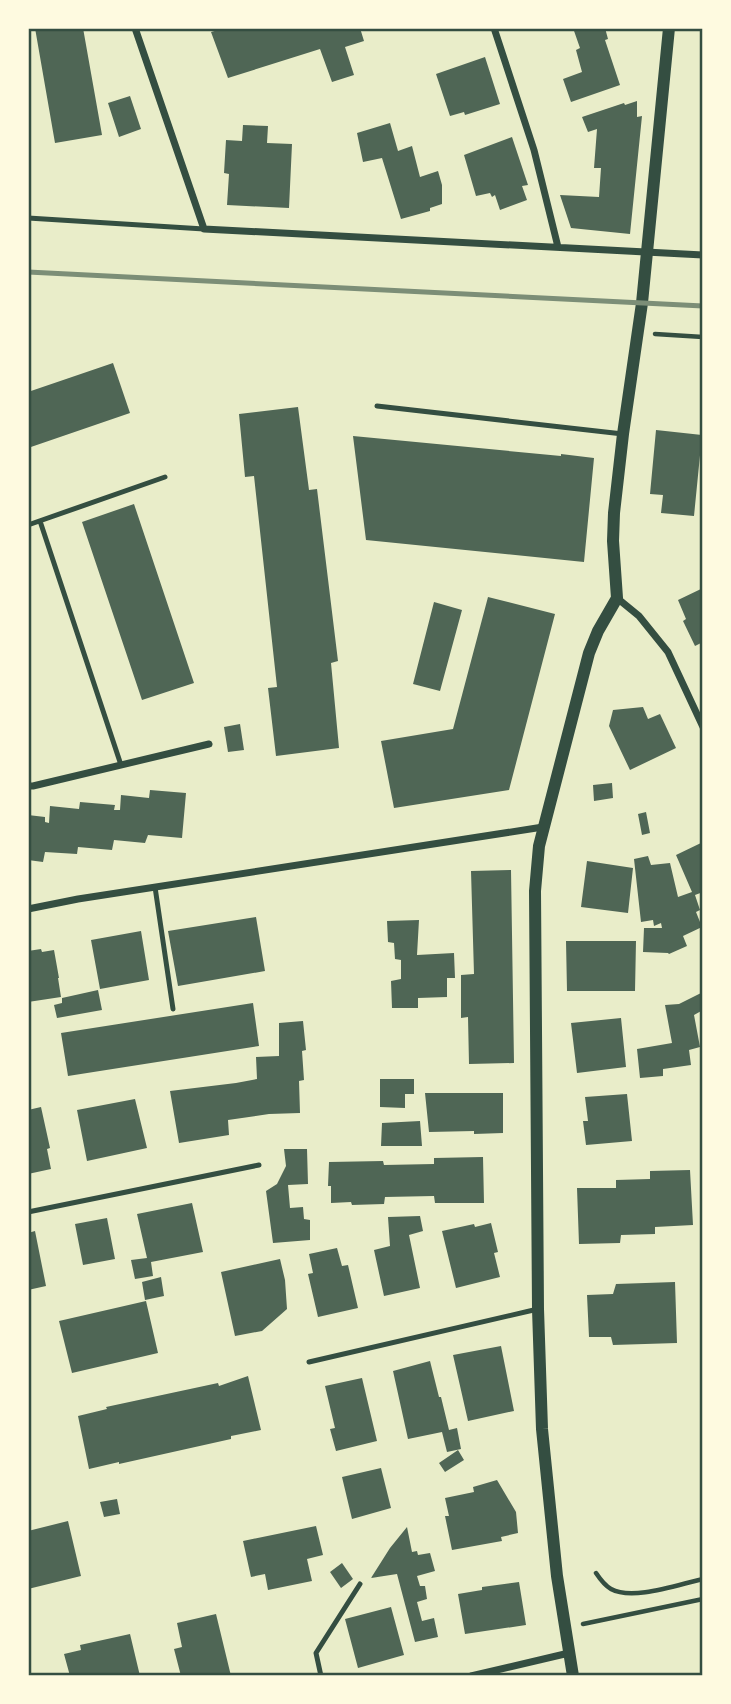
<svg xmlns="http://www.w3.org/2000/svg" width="731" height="1704" font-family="Montserrat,sans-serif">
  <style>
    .building { fill: #4f6655 }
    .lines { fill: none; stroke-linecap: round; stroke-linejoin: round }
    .path { stroke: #344e41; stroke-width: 4.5 }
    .service { stroke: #344e41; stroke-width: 5 }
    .minor { stroke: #344e41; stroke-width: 7 }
    .tertiary { stroke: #344e41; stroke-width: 12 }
    .rail { stroke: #7c8e77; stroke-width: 5 }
    .neatline { fill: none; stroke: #344e41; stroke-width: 2.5 }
  </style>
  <rect width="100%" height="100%" fill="#e9edc9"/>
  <path class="building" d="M35,28h48l19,107 -47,8z
    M225,28h135l4,13 -19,6 9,28 -22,7 -12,-33 -92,29 -17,-46z
    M573,28h32l3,11 -3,1 15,45 -49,17 -8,-23 19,-7 -6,-22 4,-2z
    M485,57l15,47 -35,11 -1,-3 -14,4 -14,-42z
    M130,96l11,33 -22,8 -11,-34z
    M637,101v16l5,-1 -12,118 -59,-6 -11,-33 39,2 2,-29h-7l3,-39 -9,3 -6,-15 42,-14 1,2z
    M390,123l8,28 14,-5 8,31 18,-6 4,14v19l-12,4v3l-29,8 -19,-61 -19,4 -6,-29z
    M243,125l25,1 -1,17 25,1 -3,64 -62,-3 2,-31 -5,-1 2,-33 16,1z
    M512,137l16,48 -6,1 5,14 -27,10 -5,-15 -3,2 -2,-4 -14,3 -12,-41z
    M113,363l17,50 -102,35v-56z
    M298,407l11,83 8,-1 21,172 -7,2 8,85 -63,8 -8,-68 9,-1 -23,-211 -9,1 -6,-63z
    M656,430l46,5 -8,81 -33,-3 2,-18 -13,-1z
    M353,436l208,20v-2l33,4 -10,104 -218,-22z
    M134,504l60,179 -52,17 -60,-178z
    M703,588v54l-8,4 -12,-25 3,-2 -8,-19z
    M488,597l67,17 -46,176 -115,18 -13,-67 72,-12z
    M434,602l28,8 -22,81 -27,-7z
    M643,707l5,12 12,-5 16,34 -46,22 -21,-44 4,-16z
    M240,724l4,26 -16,2 -4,-25z
    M612,783l1,15 -19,3 -1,-16z
    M150,790l36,3 -4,45 -34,-3 -3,8 -31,-3 -2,10 -34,-3 -1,7 -32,-2 -2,10 -15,-2v-45l17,2v5l4,1 1,-17 29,3 1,-7 35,3 -1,5h6l1,-15 28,3z
    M646,812l4,21 -8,2 -4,-21z
    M703,842v50l-8,3 5,15 -4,2 6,15 -19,9 4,10 -18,8 -1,-1 -25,-1 1,-24h18l-1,-5 -7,3 -1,-6 -12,2 -7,-63 14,-3 3,9 19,-2 8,34 14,-5 -16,-37z
    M587,861l46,7 -5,45 -47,-6z
    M511,870l3,193 -45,1 -1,-47 -7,1v-43l13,-1 -3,-103z
    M256,917l9,54 -87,15 -10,-55z
    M419,920l-2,35 37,-2 1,25h-8v19l-29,1v10h-26l-1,-27 10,-2v-19l-6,-1 -1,-16 -6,-1 -1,-21z
    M141,931l8,49 -49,9 -9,-49z
    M566,941h70l-1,50h-68z
    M41,949l1,3 12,-2 5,28h-1l3,19 -33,5v-51z
    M98,990l4,20 -45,8 -3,-13 8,-2v-5z
    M703,992v18l-9,5 6,32 -11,3 2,15 -28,4v7l-23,2 -3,-29 35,-6 -7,-38 14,-1z
    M253,1003l6,43 -191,30 -7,-43z
    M621,1018l5,49 -49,6 -6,-50z
    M303,1021l3,29 -4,1 2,29 -5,1 1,32 -31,1 -41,6 1,15 -50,8 -9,-52 66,-8 21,-4 -1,-22 23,-1v-33z
    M380,1079h34v15h-9v14l-25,-1z
    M425,1093h78v40l-29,1v-3l-45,1z
    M627,1094l5,47 -46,4 -3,-24h5l-3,-24z
    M135,1099l12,49 -60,13 -10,-51z
    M41,1107l9,41 -3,1 4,20 -23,5v-64z
    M420,1121l2,25h-41l1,-23z
    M284,1149h23l1,35 -20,1 2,23 13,-1 1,12 6,1v20l-37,3 -7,-52 11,-7 9,-18z
    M483,1157l1,46h-49l-1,-7 -49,1 -1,7 -32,1 -1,-3 -20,1v-17h-3l1,-24 54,-1 1,4 50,-1v-6z
    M690,1170l3,55 -38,2v7l-34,1 -1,8 -41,1 -2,-56h39v-8l34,-1v-8z
    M192,1203l11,49 -52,10 2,14 -18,3 -4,-19 16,-2 -10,-44z
    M420,1216l3,15 -14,4 11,53 -36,8 -10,-46 16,-4 -2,-29z
    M107,1218l8,41 -32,6 -8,-41z
    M491,1223l7,29 -4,1 6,24 -44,11 -14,-57 32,-7 1,3z
    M35,1231l11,55 -18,4v-57z
    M337,1248l5,18 6,-1 10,43 -40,9 -10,-43 5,-1 -4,-19z
    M280,1259l5,21 2,29 -25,22 -27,5 -14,-64z
    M161,1277l3,19 -19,4 -3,-18z
    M675,1282l2,61 -64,2 -2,-8h-22l-2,-42 26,-1 3,-10z
    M146,1301l12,52 -86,20 -13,-52z
    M501,1346l13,65 -46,10 -15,-66z
    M430,1361l9,36h2l8,33 8,-2 4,21 -14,3 -5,-20 -34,7 -15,-68z
    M248,1376l13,54 -30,6v3l-112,25v-2l-30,7 -11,-53 29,-7 -1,-2 112,-24 1,3z
    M362,1378l15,63 -41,10 -6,-22 5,-1 -10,-42z
    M458,1450l6,10 -19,12 -6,-9z
    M381,1468l10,40 -39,11 -10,-42z
    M497,1480l19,32 2,21 -17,4 1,4 -50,9 -7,-34h4l-4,-18 29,-6 -1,-5z
    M117,1499l3,15 -16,3 -4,-15z
    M68,1521l13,55 -53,13v-58z
    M316,1526l7,29 -16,4 5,22 -44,9 -3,-16 -14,3 -8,-36z
    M407,1527l5,25 5,-1 1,4 12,-2 5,18 -18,5 3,10h5l2,13 -10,3 5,19 12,-3 4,19 -23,5 -18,-68 -26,4 19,-30z
    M342,1563l11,16 -12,9 -11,-16z
    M519,1582l7,43 -61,9 -7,-40 24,-4v-3z
    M391,1607l13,48 -46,13 -13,-49z
    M216,1614l15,62h-50l-7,-27 8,-2 -5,-24z
    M130,1634l10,42h-70l-6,-22 17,-4 -1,-5z"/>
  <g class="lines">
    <path class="path" d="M655,334l48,3
      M596,1573c4,6 8,12 15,16 22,12 68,-5 92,-10
      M583,1624l120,-25"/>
    <path class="service" d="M28,218l176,11
      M377,406l246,28
      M40,521l81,244
      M28,525l137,-48
      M155,887l18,122
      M28,1212l231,-47
      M309,1362l229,-53
      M321,1676l-5,-23 44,-69"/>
    <path class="minor" d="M135,28l69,201 499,26
      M494,28l40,122 24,97
      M617,598l22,18 29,36 35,75
      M28,786h5l176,-42
      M28,909l50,-10 465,-72
      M471,1676l98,-23"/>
    <path class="tertiary" d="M573,1676l-16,-100 -15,-147 -4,-120 -3,-418 4,-45 50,-193 9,-22 19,-33 -4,-57 1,-28 9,-79 19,-131 27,-275"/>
    <path class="rail" d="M28,272l675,34"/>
  </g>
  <rect width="731" height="1704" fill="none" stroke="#fefae0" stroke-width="60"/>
  <rect x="30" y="30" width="671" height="1644" class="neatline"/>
</svg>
